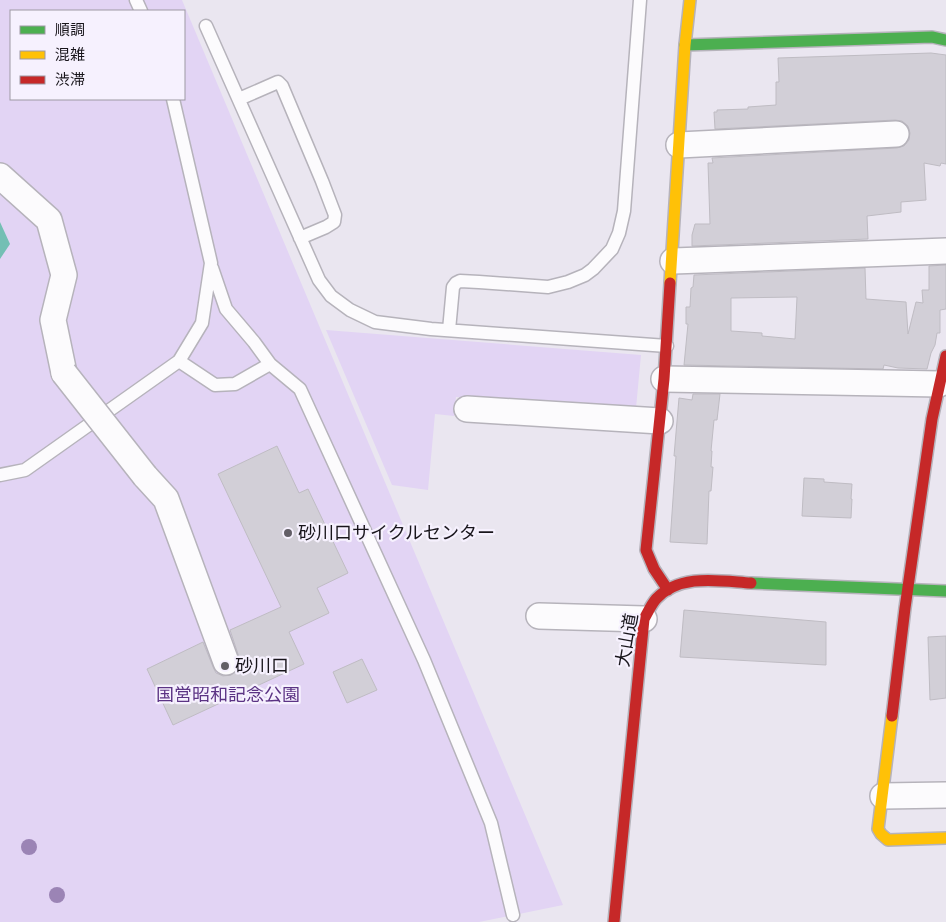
<svg xmlns="http://www.w3.org/2000/svg" width="946" height="922" font-family="'Fira Sans','Noto Sans JP',sans-serif">
  <style>
    .green { fill: #e2d4f4; fill-rule: evenodd }
    .water { fill: #74bfb4 }
    .building { fill: #d2cfd7; stroke: #bfbcc3; fill-rule: evenodd }
    .lines { fill: none; stroke-linecap: round; stroke-linejoin: round }
    .lane-casing { stroke: #b6b3bb; stroke-width: 15 }
    .street-casing { stroke: #b6b3bb; stroke-width: 28 }
    .fast-casing { stroke: #b6b3bb; stroke-width: 14 }
    .slow-casing { stroke: #b6b3bb; stroke-width: 14 }
    .jam-casing { stroke: #b6b3bb; stroke-width: 14 }
    .lane { stroke: #fcfbfd; stroke-width: 12 }
    .street { stroke: #fcfbfd; stroke-width: 25 }
    .fast { stroke: #4caf50; stroke-width: 11 }
    .slow { stroke: #ffc107; stroke-width: 11 }
    .jam { stroke: #c62828; stroke-width: 11 }
    .street-bridge-casing { stroke: #b6b3bb; stroke-width: 28; stroke-linecap: butt }
    .street-bridge { stroke: #fcfbfd; stroke-width: 25 }
    .tree { fill: #9b84b5 }
    .poi-dot { fill: #625e66; stroke: #f6f1fe; stroke-width: 2 }
    .labels { text-anchor: middle; stroke-width: 4.5; stroke-linejoin: round; paint-order: stroke }
    .poi-label { font-size: 18px; fill: #18151b; stroke: #f6f1fe; text-anchor: start }
    .street-label { font-size: 18px; fill: #18151b; stroke: #f6f1fe }
    .park-label { font-size: 18px; fill: #5b3384; stroke: #f6f1fe }
  </style>
  <rect width="100%" height="100%" fill="#eae6f0"/>
  <path class="green" d="M0,0h182l381,905 -84,17h-479zM11,11h173v88h-173z
    M326,330l315,25 -5,53 -180,-11 -2,19 -19,-2 -7,76 -36,-5z"/>
  <path class="water" d="M0,222l10,22 -10,15z"/>
  <path class="building" d="M931,53l15,2v109l-5,-1 -1,3 -16,-3 2,37 -25,2v10l-34,4 1,23 -176,7v-11l3,-11h15l-2,-61h5l-1,-5 185,-10 7,-2 5,-6 1,-7 -2,-7 -6,-5 -7,-1 -180,9 -1,-17h3v-2l31,-1v-2l28,-2v-23h3l-1,-24z
    M946,265v44l-6,1v23h-3l-2,12 -4,8 -4,16 -29,-1 -14,-3 -1,4 -199,-4 4,-41h-2v-17h4l1,-19 2,-1 1,-12 171,-7 1,31 40,3 2,32 8,-32 7,1 -1,-13h7v-24zM797,297l-2,42 -33,-3v-3l-31,-2v-33z
    M693,394h27l-3,26h-3l-3,31h1l-1,16h2l-2,24h-2l-2,53 -37,-2 6,-86h-2l5,-58 13,2z
    M277,446l22,47 9,-4 40,84 -31,15 12,25 -40,19 15,32 -131,61 -26,-56 56,-27 10,25 3,6 7,3 8,-1 6,-4 3,-7 -1,-7 -9,-27 51,-23 -63,-133z
    M804,478l20,1v3l28,2 -1,15h1l-1,19 -49,-2z
    M684,610l142,12v43l-146,-8z
    M946,636v62l-16,2 -2,-63z
    M362,659l15,31 -30,13 -14,-31z"/>
  <g class="lines">
    <g class="lane-casing">
      <path id="lane" d="M136,0l5,11
        M206,26l113,254 12,16 19,14 25,12 56,7 236,17
        M239,99l39,-17 4,4 40,95 13,34 -1,7 -8,5 -26,11
        M449,330l4,-43 3,-4 4,-2 19,1 69,5 20,-5 17,-7 8,-6 19,-20 7,-16 5,-22 16,-211
        M179,361l36,24 20,-1 35,-20 -16,-22 -28,-33 -14,-41
        M270,364l30,25 124,271 67,163 22,92
        M0,475l25,-5 154,-109 23,-38 9,-60 -38,-164"/>
    </g>
    <g class="street-casing">
      <path id="street" d="M679,145l217,-11
        M0,176l49,44 15,55 -11,45 11,53
        M673,261l273,-10
        M664,379l275,5
        M467,409l193,12
        M145,476l21,23 60,163
        M539,616l105,3
        M883,796l63,-1"/>
    </g>
    <g class="fast-casing">
      <path id="fast" d="M685,45l247,-8 14,3
        M751,583l195,8"/>
    </g>
    <g class="slow-casing">
      <path id="slow" d="M670,283l15,-238 5,-45
        M892,716l-14,113 3,5 7,6 58,-2"/>
    </g>
    <g class="jam-casing">
      <path id="jam" d="M668,590l-14,-21 -8,-19 18,-171 6,-96
        M892,716l13,-108 27,-189 14,-63
        M614,922l30,-303c4,-7 7,-14 12,-20 24,-26 64,-18 95,-16"/>
    </g>
    <use href="#lane" class="lane"/>
    <use href="#street" class="street"/>
    <use href="#fast" class="fast"/>
    <use href="#slow" class="slow"/>
    <use href="#jam" class="jam"/>
    <g class="street-bridge-casing">
      <path id="street-bridge" d="M64,373l81,103"/>
    </g>
    <use href="#street-bridge" class="street-bridge"/>
  </g>
  <g class="tree">
    <circle cx="29" cy="847" r="8"/>
    <circle cx="57" cy="895" r="8"/>
  </g>
  <g class="poi-dot">
    <circle cx="288" cy="533" r="5"/>
    <circle cx="225" cy="666" r="5"/>
  </g>
  <g class="labels">
    <g class="poi-label">
      <text x="298" y="539">砂川口サイクルセンター</text>
      <text x="235" y="672">砂川口</text>
    </g>
    <g class="street-label">
      <text transform="translate(627 640) rotate(-80)" y="6">大山道</text>
    </g>
    <g class="park-label">
      <text x="228" y="701">国営昭和記念公園</text>
    </g>
  </g>
  <rect x="10" y="10" width="175" height="90" fill="#f6f1fe" stroke="#9d99a3"/>
  <rect x="20" y="26" width="25" height="8" fill="#4caf50" stroke="#9d99a3"/>
  <text x="55" y="35" font-size="15" fill="#18151b">順調</text>
  <rect x="20" y="51" width="25" height="8" fill="#ffc107" stroke="#9d99a3"/>
  <text x="55" y="60" font-size="15" fill="#18151b">混雑</text>
  <rect x="20" y="76" width="25" height="8" fill="#c62828" stroke="#9d99a3"/>
  <text x="55" y="85" font-size="15" fill="#18151b">渋滞</text>
</svg>
